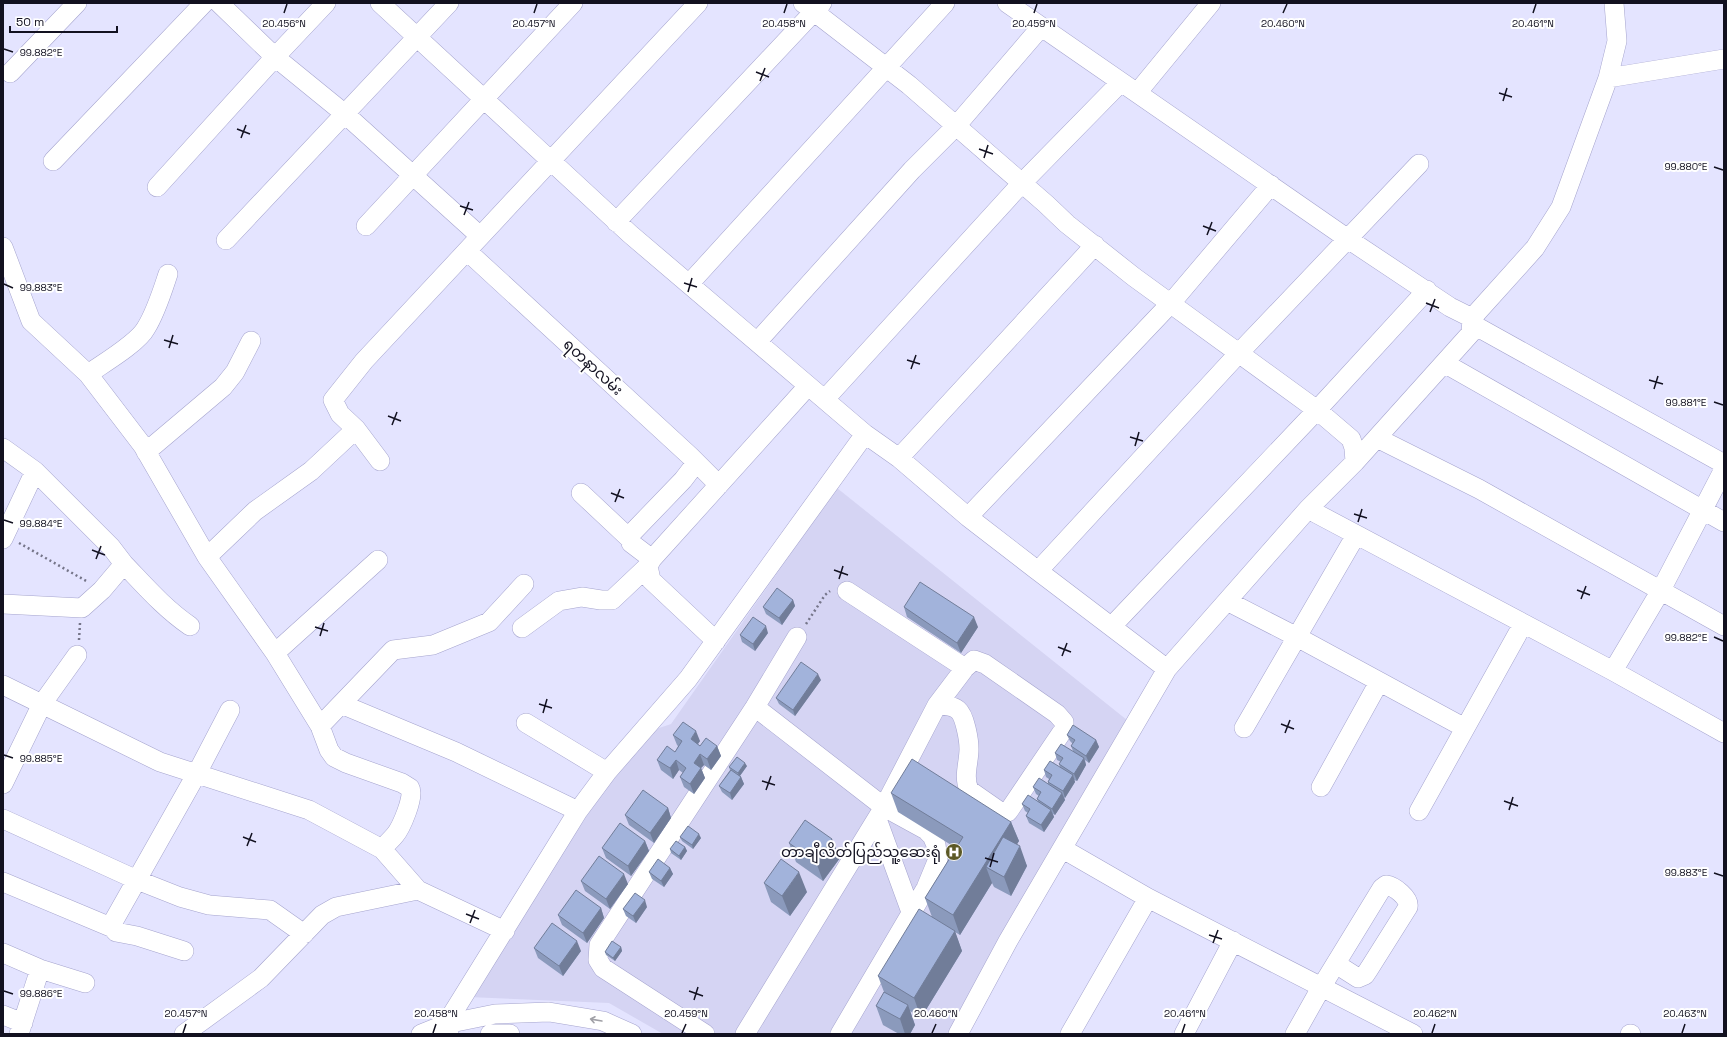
<svg xmlns="http://www.w3.org/2000/svg" width="1727" height="1037" font-family="'Space Grotesk','Noto Sans Myanmar',sans-serif">
  <style>
    .built { fill: #d5d4f3 }
    .lines { fill: none; stroke-linecap: round; stroke-linejoin: round }
    .minor-casing { stroke: #a5a4ce; stroke-width: 20 }
    .path { stroke: #757589; stroke-width: 2.5; stroke-dasharray: 2 3; stroke-linecap: butt }
    .minor { stroke: #fff; stroke-width: 19 }
    .wall { fill: #8b9abc }
    .shaded-wall { fill: #717d99 }
    .building { fill: #a2b3db; stroke: #717d99 }
    .oneway { stroke: #a0a0a6 }
    .ticks { fill: none; stroke: #121120; stroke-width: 1.5 }
    .labels { text-anchor: middle; stroke-width: 4; stroke-linejoin: round; paint-order: stroke }
    .street-label { font-size: 15px; fill: #121120; stroke: #fff }
    .poi-label { font-size: 15px; fill: #121120; stroke: #fff; text-anchor: end }
    .ticks-label { font-size: 10px; text-anchor: middle; fill: #121120; stroke: #fff; stroke-width: 4; stroke-linejoin: round; paint-order: stroke }
  </style>
  <rect width="100%" height="100%" fill="#e4e4ff"/>
  <path class="built" d="M837,488l290,232 -180,314h-284l-54,-31 -141,-6 149,-227 36,-40 18,-6z"/>
  <g class="lines">
    <g class="minor-casing">
      <path id="minor" d="M326,3l-51,54 70,57 135,122
        M380,3l250,231 235,200 -177,245 -81,93 -29,39
        M803,3l106,82 137,119 21,20 67,53 183,133 34,29 3,9 1,14 -47,47 -141,160 -159,272 -50,93
        M1007,3l341,236 102,68 22,11 -1,15 -116,129
        M10,73l67,-70
        M1608,78l116,-19
        M1137,93l74,-90
        M53,161l151,-158
        M157,187l118,-130 -56,-54
        M616,222l206,-219
        M366,226l207,-223
        M226,240l223,-237
        M3,247l28,74 57,53 55,72 64,111
        M467,251l223,205 29,29
        M689,284l256,-281
        M1472,318l63,-70 26,-41 47,-129 9,-37 -3,-38
        M1472,324l252,140
        M757,342l155,-172 44,-44 85,-99
        M1444,363l280,159
        M88,374c16,-11 50,-31 58,-46 10,-16 16,-36 22,-54
        M825,399l196,-215 100,-102
        M356,429l-45,42 -56,40 -48,46 68,96 45,73 9,24 5,7 12,6 56,20 8,5c5,8 -9,40 -15,47 -4,5 -9,9 -13,14
        M865,434l34,24 69,59 70,54
        M1377,438l102,51 245,137
        M3,448l32,23 -32,68
        M146,452l77,-65 12,-15 16,-31
        M899,458l196,-213
        M380,461l-24,-32 -16,-15 -7,-14 31,-39 334,-358
        M581,493l49,46
        M1308,509l305,162 111,62
        M968,517l203,-214 100,-118
        M652,559l-21,-16v-9l52,-54 13,-17
        M124,564c22,23 40,44 66,62
        M648,566l3,14 65,61
        M847,591l118,77
        M1227,601l70,36 168,91
        M3,604l79,4 20,-18 22,-26 -13,-17 -76,-76
        M1112,626l205,-216 110,-120
        M522,628l37,-27 23,-4 19,3h11l36,-34 4,-7 156,-173
        M275,653l103,-93
        M1167,669l-129,-98 200,-217 181,-190
        M1613,671l48,-81 63,-121
        M3,685l157,77 149,48 73,39 36,41 87,41
        M341,704l115,48 122,59 -132,213 3,10
        M755,707l129,100 42,23 6,6 4,9 2,14 -12,29 -86,146
        M526,723l81,49
        M320,726l73,-76 40,-5 56,-23 35,-38
        M1244,728l112,-193
        M3,784l39,-80 35,-49
        M1321,787l58,-105
        M1419,811l104,-187
        M3,819l134,61 43,17 29,8 61,5 34,24
        M877,819l34,93
        M1063,849l85,49 265,136
        M3,882l110,46
        M184,951l-47,-15 -21,-4 -3,-4v-6l83,-147 34,-65
        M3,953l37,16 45,14
        M3,1015l20,8
        M19,1034l21,-65
        M184,1034l77,-56 61,-63 14,-8 82,-17
        M421,1034l25,-10 49,-10 54,-2 54,9 29,13
        M490,1034h20
        M705,1034l-102,-66 -5,-8 1,-15 156,-238 42,-70
        M745,1034l139,-227 53,-102 28,-37 9,-8 11,4 72,50 7,8v7l-56,83 -6,1 -33,-23c-6,-14 0,-27 0,-41 0,-9 -4,-33 -11,-39 -6,-5 -14,-5 -21,-5
        M1070,1034l78,-136
        M1184,1034l49,-93
        M1295,1034l27,-48 60,-98 4,-3c8,1 24,13 22,22l-39,62 -4,6 -7,3 -22,-14
        M1630,1034h1"/>
    </g>
    <path class="path" d="M19,543l69,39
      M806,624l19,-29 5,-4
      M79,640l1,-17"/>
    <use href="#minor" class="minor"/>
  </g>
  <path class="wall" d="M793,600l2,6 -13,19 -16,-11 -3,-7z
    M904,607l74,20 -17,26 -54,-36z
    M768,633l-13,18 -13,-9 -2,-7z
    M821,680l-26,36 -16,-12 -3,-6z
    M673,735l27,6 -2,3 2,2h17l4,10 -10,14 -7,-5 -3,3 4,10 -11,16 -10,-7 -4,-10 3,-4 -4,-3 -6,9 -12,-9 -4,-10 18,-8 3,-6 -1,-1z
    M1067,735l29,5 3,7 -10,16 -4,-3 1,5 -9,16 -3,-1 1,2 -10,16 -1,-1 1,3 -10,15 -2,-1 1,3 -10,15 -15,-9 -3,-7 2,-3 -3,-2 -3,-7 16,-3 -1,-2 2,-3 -3,-2 -3,-7 15,-3v-2l1,-3 -3,-2 -2,-7 16,-3 -1,-3 2,-2 -4,-2 -2,-7 18,-2 -2,-5 2,-2 -3,-3z
    M747,766l-7,10 1,1 3,7 -12,16 -10,-8 -3,-6 11,-16 -1,-3z
    M891,793l120,29 8,19 -2,3 10,22 -16,30 -17,-9 -2,-4 -32,52 -5,-3 7,19 -41,67 -11,-7 5,14 -5,9h-11l-16,-9 -7,-19 8,-14 -6,-16 54,-59 -7,-19 31,-50 -58,-36z
    M668,808l3,10 -17,25 -25,-18 -4,-10z
    M680,837l21,1 -8,11 -11,-8z
    M645,841l4,10 -18,25 -25,-18 -4,-10z
    M789,843l51,15 -17,23 -27,-19z
    M685,847l2,4 -6,9 -10,-7 -1,-4z
    M670,868l3,6 -9,13 -12,-8 -3,-7z
    M581,881l47,3 -18,25 -25,-18z
    M764,883l43,9 -17,24 -19,-14z
    M647,907l-11,16 -10,-7 -3,-7z
    M601,908l3,10 -17,25 -25,-18 -4,-10z
    M621,947l1,4 -7,10 -9,-6 -1,-3z
    M534,948l47,3 -18,25 -25,-18z"/>
  <path class="shaded-wall" d="M793,600l2,6 -13,19 -3,-7z
    M974,617l4,10 -17,26 -4,-10z
    M766,626l2,7 -13,18 -2,-7z
    M818,674l3,6 -26,36 -2,-6z
    M696,731l4,10 -6,8 -3,-10z
    M1096,740l3,7 -10,16 -3,-7z
    M717,746l4,10 -10,14 -4,-11z
    M700,754l4,11 -3,3 4,10 -11,16 -4,-10 4,-21z
    M1084,758l2,7 -9,16 -3,-7z
    M676,760l3,10 -6,9 -3,-11z
    M745,763l2,3 -8,11 -1,-4z
    M1073,775l2,7 -10,16 -2,-7z
    M741,777l3,7 -12,16 -2,-7z
    M1062,793l3,7 -10,15 -3,-6z
    M668,808l3,10 -17,25 -4,-10z
    M1051,810l3,7 -10,15 -3,-7z
    M1011,822l8,19 -21,33 -12,-7 6,16 -32,52 -7,-20z
    M699,834l2,4 -8,11 -1,-4z
    M832,839l8,19 -17,23 -7,-19z
    M645,841l4,10 -18,25 -3,-10z
    M1020,846l7,20 -16,30 -7,-19z
    M685,847l2,4 -6,9 -2,-4z
    M670,868l3,6 -9,13 -3,-6z
    M799,872l8,20 -17,24 -8,-20z
    M624,874l4,10 -18,25 -4,-10z
    M645,900l2,7 -11,16 -3,-7z
    M601,908l3,10 -17,25 -4,-10z
    M955,931l7,20 -41,67 -7,-20z
    M577,941l4,10 -18,25 -4,-10z
    M621,947l1,4 -7,10 -2,-3z
    M908,1005l7,20 -5,9h-5l-5,-15z"/>
  <path class="building" d="M920,582l54,35 -17,26 -53,-36z
    M777,588l16,12 -14,18 -16,-11z
    M753,617l13,9 -13,18 -13,-9z
    M801,662l17,12 -25,36 -17,-12z
    M683,722l13,9 -5,8 9,7 6,-8 11,8 -10,13 -7,-5 -6,9 7,5 -11,16 -10,-7 6,-9 -10,-8 -6,8 -13,-8 10,-14 8,6 7,-11 -9,-6z
    M1073,725l23,15 -10,16 -15,-10 4,-6 -8,-5z
    M1061,744l23,14 -10,16 -15,-10 4,-6 -8,-5z
    M737,757l8,6 -7,10 -9,-6z
    M912,759l99,63 -58,93 -28,-17 38,-61 -72,-44z
    M1050,761l23,14 -10,16 -15,-9 4,-7 -8,-5z
    M731,770l10,7 -11,16 -11,-7z
    M1039,778l23,15 -10,16 -15,-10 4,-7 -8,-5z
    M643,790l25,18 -18,25 -25,-18z
    M1028,795l23,15 -10,15 -15,-9 4,-7 -8,-5z
    M805,820l27,19 -16,23 -27,-19z
    M620,823l25,18 -17,25 -26,-18z
    M688,826l11,8 -7,11 -12,-8z
    M1003,837l17,9 -16,31 -18,-10z
    M676,841l9,6 -6,9 -9,-7z
    M599,856l25,18 -18,25 -25,-18z
    M658,859l12,9 -9,13 -12,-9z
    M781,859l18,13 -17,24 -18,-13z
    M576,890l25,18 -18,25 -25,-18z
    M635,893l10,7 -12,16 -10,-7z
    M919,909l36,22 -41,67 -36,-22z
    M552,923l25,18 -18,25 -25,-18z
    M612,941l9,6 -8,11 -8,-6z
    M884,992l24,13 -8,14 -24,-13z"/>
  <defs><path id="oneway-shaft" d="M-6 0H5M1.5-3L5.5 0L1.5 3" fill="none" stroke-width="1.6" stroke-linecap="round" stroke-linejoin="round"/></defs>
  <use class="oneway" href="#oneway-shaft" transform="translate(596 1020) rotate(-170)"/>
  <path class="ticks" d="M284,13l3,-9M534,13l3,-9M784,13l3,-9M1034,13l3,-9M1283,13l4,-9M1533,13l3,-9M4,49l9,3M756,72l13,5M760,81l5,-13M1499,93l13,4M1503,101l4,-13M237,129l13,5M241,138l5,-13M979,149l14,5M984,158l4,-13M1714,167l9,3M460,206l13,4M464,215l5,-13M1203,226l13,5M1207,235l5,-13M684,283l13,4M4,284l9,4M688,292l4,-14M1426,303l13,5M1430,312l5,-13M164,340l14,4M169,348l4,-13M907,360l13,4M911,369l5,-14M1649,380l14,4M1654,389l4,-13M1714,402l9,3M388,416l13,5M392,425l5,-13M1130,437l13,4M1135,446l4,-14M611,493l13,5M615,502l5,-13M1354,514l13,4M4,520l9,3M1358,522l4,-13M92,550l13,5M96,559l5,-13M834,570l14,5M839,579l4,-13M1577,590l13,5M1581,599l5,-13M315,627l13,4M320,636l4,-13M1714,637l9,4M1058,647l13,5M1062,656l5,-13M539,704l13,4M543,713l4,-14M1281,724l13,5M1285,733l5,-13M4,755l9,3M762,781l13,4M766,790l5,-14M1504,801l14,5M1509,810l4,-13M243,837l13,5M247,846l5,-13M985,858l13,4M990,867l4,-14M1714,873l9,3M466,914l13,5M470,923l5,-13M1209,935l13,4M1213,943l5,-13M4,991l9,3M689,991l14,5M694,1000l4,-13M183,1033l3,-9M433,1033l3,-9M682,1033l4,-9M932,1033l4,-9M1182,1033l3,-9M1432,1033l3,-9M1682,1033l3,-9"/>
  <defs>
    <g id="hospital-disc" transform="scale(0.9)"><circle r="9.5" fill="#5c5926" stroke="#fff"/><path d="M-5-5h3v3.5h4V-5h3V5h-3V1.5h-4V5h-3Z" fill="#fff"/></g>
  </defs>
  <g fill-rule="evenodd">
    <use href="#hospital-disc" x="954" y="852"/>
  </g>
  <g class="labels">
    <g class="street-label">
      <text transform="translate(593 367) rotate(43)" y="5">ရတနာလမ်း</text>
    </g>
    <g class="poi-label">
      <text x="941" y="857">တာချီလိတ်ပြည်သူ့ဆေးရုံ</text>
    </g>
  </g>
  <g class="ticks-label">
    <text x="284" y="27">20.456°N</text>
    <text x="534" y="27">20.457°N</text>
    <text x="784" y="27">20.458°N</text>
    <text x="1034" y="27">20.459°N</text>
    <text x="1283" y="27">20.460°N</text>
    <text x="1533" y="27">20.461°N</text>
    <text x="41" y="56">99.882°E</text>
    <text x="1686" y="170">99.880°E</text>
    <text x="41" y="291">99.883°E</text>
    <text x="1686" y="406">99.881°E</text>
    <text x="41" y="527">99.884°E</text>
    <text x="1686" y="641">99.882°E</text>
    <text x="41" y="762">99.885°E</text>
    <text x="1686" y="876">99.883°E</text>
    <text x="41" y="997">99.886°E</text>
    <text x="186" y="1017">20.457°N</text>
    <text x="436" y="1017">20.458°N</text>
    <text x="686" y="1017">20.459°N</text>
    <text x="936" y="1017">20.460°N</text>
    <text x="1185" y="1017">20.461°N</text>
    <text x="1435" y="1017">20.462°N</text>
    <text x="1685" y="1017">20.463°N</text>
  </g>
  <rect width="1727" height="1037" fill="none" stroke="#121120" stroke-width="8"/>
  <path d="M10 26v6h107v-6" fill="none" stroke="#121120" stroke-width="2"/>
  <text x="16" y="26" font-size="12" fill="#121120" stroke="#ffffff" stroke-width="3" paint-order="stroke">50 m</text>
</svg>
